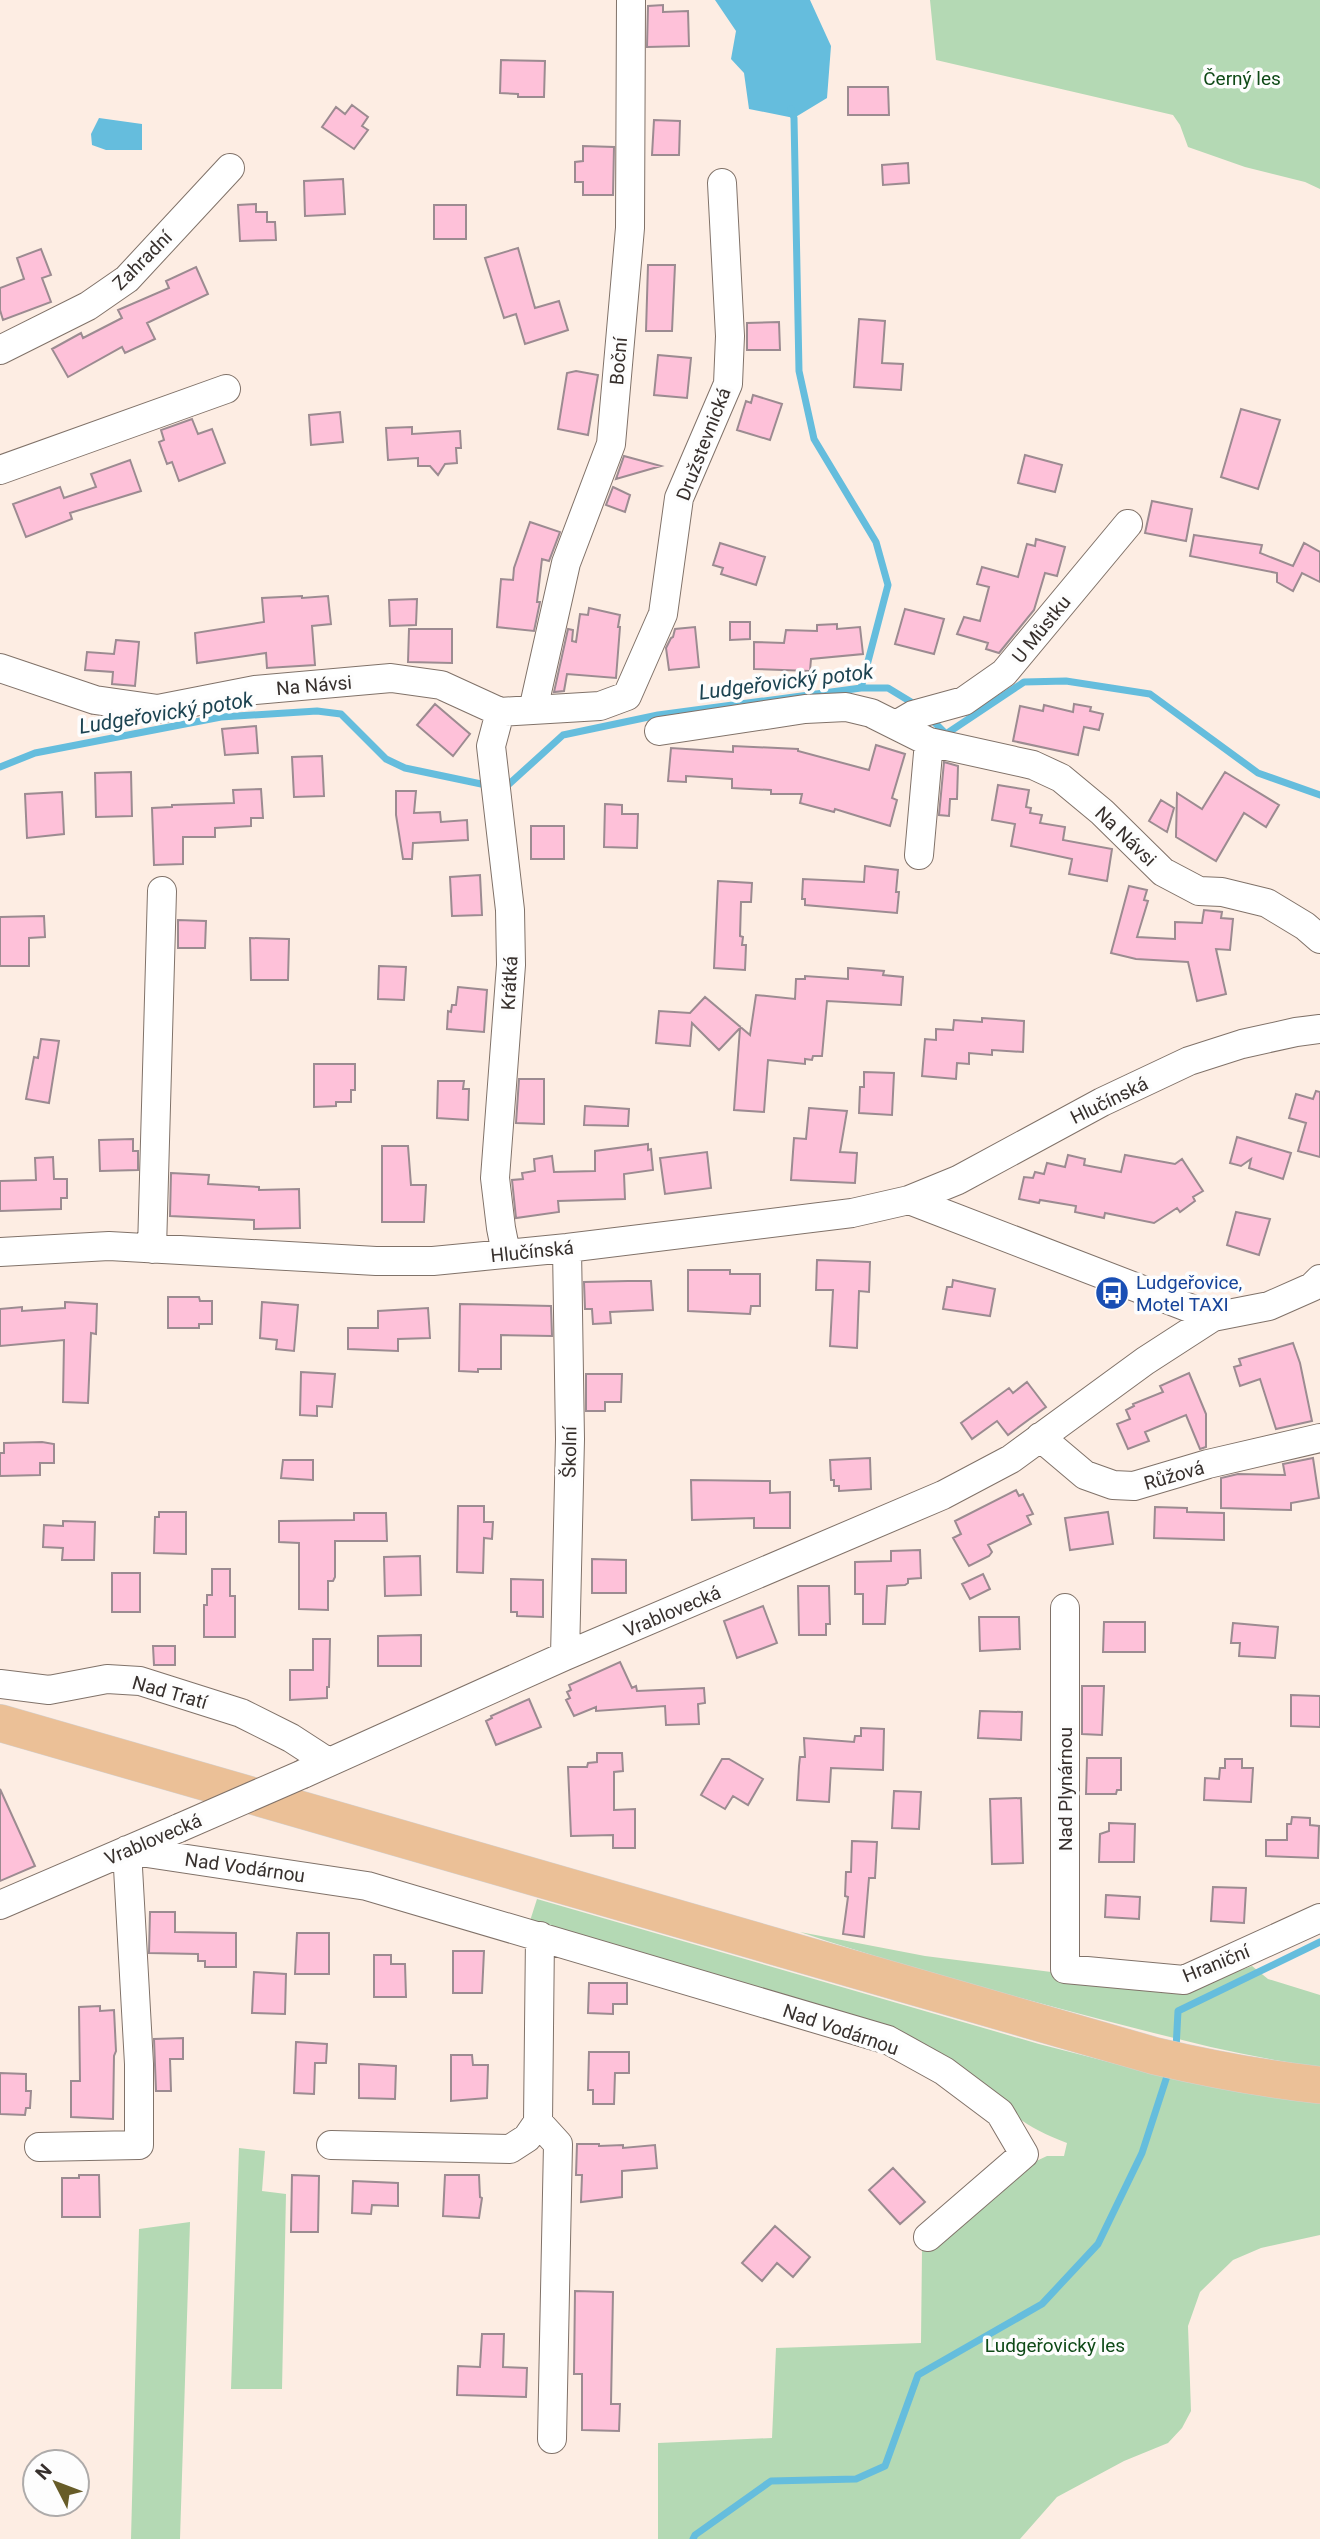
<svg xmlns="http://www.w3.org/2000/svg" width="1320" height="2539" font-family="Roboto,sans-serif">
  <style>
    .green { fill: #b4d9b4 }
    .water { fill: #65bddd }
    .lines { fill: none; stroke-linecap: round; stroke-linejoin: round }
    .stream { stroke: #65bddd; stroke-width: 7 }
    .building { fill: #fec1d9; stroke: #9c8b91; stroke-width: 2 }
    .minor-casing { stroke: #807269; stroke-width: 30 }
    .major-casing { stroke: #d3d1d1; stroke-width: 38 }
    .minor { stroke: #fff; stroke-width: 28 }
    .major { stroke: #ebc097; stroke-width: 37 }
    .minor-bridge-casing { stroke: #807269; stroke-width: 30; stroke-linecap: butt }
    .minor-bridge { stroke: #fff; stroke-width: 28 }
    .labels { text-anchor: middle; stroke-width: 7; stroke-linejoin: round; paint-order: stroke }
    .park-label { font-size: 19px; fill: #0f4a17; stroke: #fdfdfd }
    .street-label { font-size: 19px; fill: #37302d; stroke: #fdfdfd }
    .transit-label { font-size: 19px; fill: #164399; stroke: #fdfdfd; text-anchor: start }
    .water-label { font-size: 21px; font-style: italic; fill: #1c4351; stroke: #fdfdfd }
  </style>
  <rect width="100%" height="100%" fill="#fdede3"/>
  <path class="green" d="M930,0h390v189l-15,-7 -60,-15 -57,-20 -8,-22 -7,-10 -237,-55z
    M537,1899l502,145 109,28 172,30v133l-59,13 -28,12 -33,32 -12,34 3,85 -9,17 -14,15 -44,18 -67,36 -37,42h-362v-96l114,-5 4,-90 145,-5 1,-93 110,-87 15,-7h17l3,-13c-45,-16 -66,-38 -102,-69l-436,-150z
    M800,1932l125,24 142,18 166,-8 8,4 11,-4 16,13 52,16v72c-72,-9 -143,-28 -213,-46 -103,-27 -206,-55 -307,-89z
    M239,2148l26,3 -3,40 24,3 -4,195h-51z
    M190,2222l-10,317h-49l8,-310z"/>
  <path class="water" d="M715,0h95l21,46 -4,52 -33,20 -45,-9 -5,-36 -13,-14 5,-28z
    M99,118l43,6v26h-36l-14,-5 -1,-11z"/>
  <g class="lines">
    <path class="stream" d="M791,109l3,9 5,253 15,68 62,103 12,43 -27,103
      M930,718l16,16 78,-52 42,-1 84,13 108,79 62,22
      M0,767l35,-14 186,-36 96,-6 24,3 45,45 19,9 81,17
      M507,786l56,-51 95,-20 203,-27h27l28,17
      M1176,2049l2,-38 142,-69
      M693,2539l2,-4 76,-54 85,-2 29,-13 33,-91 124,-71 56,-60 44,-91 27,-83"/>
  </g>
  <path class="building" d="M663,5v7l25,-1 1,35 -42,1 1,-41z
    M501,60l44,1 -1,36h-26v-3l-18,-1z
    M848,87h40l1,28h-41z
    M352,105l16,12 -6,9 6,4 -14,19 -32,-22 14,-20 9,7z
    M654,120l26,1 -1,34h-27z
    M583,146l31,1 -1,48h-30v-13h-8v-20l8,-1z
    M908,163l1,20 -26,2 -1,-20z
    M343,179l2,35 -40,2 -1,-35z
    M256,204v8h11v10h8l1,18 -36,1 -2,-36z
    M434,205h32v34h-32z
    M518,248l17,60 24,-7 9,29 -43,14 -9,-30 -12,4 -19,-60z
    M41,249l10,26 -9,3 9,24 -48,18 -3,-10v-22l24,-9 -7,-21z
    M648,265h27l-3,66h-26z
    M196,267l12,27 -61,29 8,16 -30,14 -3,-6 -54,30 -16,-28 29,-16 2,5 39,-20 -4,-8 51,-22 -3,-7z
    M859,319l26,2 -3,42 21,1 -2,26 -47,-3z
    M779,322l1,28h-33v-27z
    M658,355l33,3 -4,40 -33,-3z
    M576,371l22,4 -10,60 -30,-6 9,-56z
    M753,395l29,9 -12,36 -33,-10 9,-29 5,2z
    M1241,409l39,11 -22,69 -37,-12z
    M340,412l3,30 -32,3 -2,-30z
    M192,419l6,15 14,-5 13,34 -46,18 -7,-19 -5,2 -8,-22 5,-2 -3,-10z
    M412,427v7l48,-3 1,17h-5l1,15 -12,1 -7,11 -8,-9h-12v-8l-30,2 -2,-32z
    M1025,455l37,10 -7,27 -37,-9z
    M624,456l37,10 -45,13z
    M130,460l11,31 -71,22 2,6 -46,18 -13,-33 47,-17 4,11 32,-11 -5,-13z
    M613,487l17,8 -5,17 -19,-7z
    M1152,501l40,8 -6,32 -41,-8z
    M530,522l30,10 -11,29 -7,-2 -5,43h3l-6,29 -37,-4 4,-48 12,1 1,-12z
    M1194,535l68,10 -2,8 33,13 11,-23 16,9v30l-18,-9 -9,18 -16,-9v-9l-87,-17z
    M1036,539l29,8 -8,29 -12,-3 -11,37 -35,43 -13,-4 2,-6 -31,-9 7,-17 16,4 9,-34 -12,-3 5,-17 36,10 9,-33 8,2z
    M720,543l45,14 -9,28 -35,-11 2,-6 -10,-3z
    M302,596v2l26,-2 3,28 -19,2 3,39 -48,3 -1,-15 -69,10 -2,-30 69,-11 -2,-24z
    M417,599l-1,26 -26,1 -1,-26z
    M589,608l31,7 -2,12h2l-4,51 -49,-4 -3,17 -10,1 14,-63 5,1 -1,11 4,1 4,-28 8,1z
    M905,609l39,10 -10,35 -39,-10z
    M730,622h20v17l-20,1z
    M837,624v5l23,-2 3,27 -52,5 -1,12 -56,-2v-27l30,1 2,-13 31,1v-6z
    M695,627l4,40 -30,3 -3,-22 5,-10 2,-1 2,-8z
    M409,629h43v34l-44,-1z
    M116,640l23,2 -4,44 -23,-2 1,-12 -28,-2 2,-18 27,2z
    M435,704l35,30 -17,22 -36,-31z
    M1074,704l17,3 -1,4 13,3 -4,16 -15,-3 -6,28 -65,-14 7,-35 23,5 1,-6 29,7z
    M256,726l2,27 -33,2 -3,-26z
    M876,745l29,9 -13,44 5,2 -7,26 -55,-17 -1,3 -34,-9 2,-9h-31v-4l-39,-2v-9l-46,-3v6l-18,-1 3,-33 62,4v-6l65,3v2l71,19z
    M322,756l2,40 -30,1 -2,-40z
    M944,762l14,4 -1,33h-7l-1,17 -10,-1z
    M131,772l1,44 -36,1 -1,-44z
    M1225,772l54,33 -13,22 -22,-14 -28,48 -40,-24 1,-44 25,16z
    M998,785l31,5 -3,17 5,1 -1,5 12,2 -2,8 25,4 -2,13 49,9 -5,32 -38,-7 3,-15 -61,-13 4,-22 -23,-4z
    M261,789l2,29h-12v8l-36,2v9h-32v27l-29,1 -2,-57 20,-1v-2l62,-2 -1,-13z
    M396,791h20l-2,22 26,-1 1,10 26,-2 1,20 -55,3 -1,16h-9l-7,-44z
    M62,792l2,42 -37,4 -2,-44z
    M1161,800l13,8 -7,24 -18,-11z
    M605,804l17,1v9h16l-1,34 -33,-1z
    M531,826h33v33h-33z
    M865,866l33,4 -2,22h3l-2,21 -92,-8v-6h-3l1,-20 61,3z
    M480,875l2,40 -30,1 -2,-39z
    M718,881l34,2 -1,19h-10l-1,34 3,1 -1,8h4l-1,25 -31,-2z
    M1129,886l18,4 -3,10 4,1 -11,36 38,2v-17l27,1 2,-13 18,2 -1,6 12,1 -3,31 -14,-1 10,45 -29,7 -9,-39 -52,-3 -25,-6z
    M44,916l1,21 -16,1v28h-29v-49z
    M178,920l28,1 -1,27h-27z
    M250,938l39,1 -1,41h-37z
    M379,966l27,1 -2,33 -26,-1z
    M848,968l36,3 -1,4 20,2 -2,28 -74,-4 -5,55h-9l-1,4 -7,-1v5l-37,-4 -4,52 -30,-2 6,-82 -21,22 -27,-27 -2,23 -34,-3 3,-32 31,2 15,-16 45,38 6,-40 39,4 1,-20h9v-3l43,3z
    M458,987l29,3 -3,42 -37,-3 1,-18 3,1 1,-7h4z
    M982,1018l42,3 -1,31 -31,-2v5l-23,-2v11l-12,-1 -1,16 -34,-3 3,-37 11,1v-11l17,1 1,-10 28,2z
    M41,1039l18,2 -10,62 -23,-4 8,-42 4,1z
    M314,1064h41v26h-4v12h-15v4l-22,1z
    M864,1072l30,1 -2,42 -33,-2 1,-26h4z
    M519,1079h25v45l-28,-1z
    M438,1081h26l-1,8h6l-1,31 -31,-2z
    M1316,1091l4,1v65l-22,-6 8,-28 -17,-5 7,-24 17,5z
    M585,1106l44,3 -1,17 -44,-1z
    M809,1108l38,3 -7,41 17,1 -2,30 -64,-3 3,-42 12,1z
    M1237,1137l54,16 -8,26 -34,-11 2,-9 -10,7 -11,-3z
    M133,1139v12h5v19l-38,1 -1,-31z
    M648,1144v6l3,-1 2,21 -29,4 1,25 -67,2 1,11 -43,6 -4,-38 11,-1 -1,-6 13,-2 -1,-12 18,-3 2,16 41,-1v-20z
    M382,1146h26l3,39h15l-2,37h-42z
    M707,1152l4,36 -46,6 -5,-36z
    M1068,1155l17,4 -1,6 37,7 4,-17 50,9 7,-5 21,32 -10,6 2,4 -15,11 -3,-4 -23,15 -49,-10 -1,5 -29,-6 1,-6 -36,-6 -1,3 -20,-4 5,-22 9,1 2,-6 9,2 3,-11 18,4z
    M53,1157l1,22h13v19h-6v11l-61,2v-30l36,-1 -1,-22z
    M171,1173l38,2 -1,9 51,3v3l40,-1 1,39 -46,1v-9l-84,-4z
    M1236,1212l34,7 -11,36 -32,-10z
    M817,1260l53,2 -1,30 -10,-1 -2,57 -27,-2 3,-56h-17z
    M688,1270h42v4h30v32h-9l-1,8 -62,-3z
    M953,1280l42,9 -5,27 -47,-7 4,-22h5z
    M628,1281h23l2,29 -43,2 1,11 -18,1 -1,-15h-7l-1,-27z
    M168,1297h31l1,4h12v23h-13v4h-31z
    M65,1302l32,2 -1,30 -5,-1 -3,70 -25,-1 1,-62 -64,6v-37l22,-2v4l43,-3z
    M262,1302l36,3 -4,46 -18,-2 1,-9 -17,-2z
    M460,1304l91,2 1,30 -51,-1v34h-23v3l-19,-1z
    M428,1308l2,30 -32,1v12l-50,-2v-21h30v-17z
    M1293,1343l7,20 12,58 -36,8 -16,-50 -20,7 -6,-19 7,-2 -2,-6z
    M301,1372l34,2 -3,33 -15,-1v10l-17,-1z
    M1189,1373l17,41v33l-6,2 -14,-34 -41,17 4,9 -21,8 -11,-25 13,-5 -4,-9 8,-4 -1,-2 30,-12 -3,-6z
    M586,1374h36l-1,28h-16v9h-19z
    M1027,1382l19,25 -38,28 -11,-14 -25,18 -11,-16 48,-35 4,5z
    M42,1442l12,2v19h-14v12l-40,1v-23h4v-10z
    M870,1458l1,31 -32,2v-5h-5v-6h-3l-1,-20z
    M1313,1458l6,40 -28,5v7l-70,-2v-30l17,-4 47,1 -2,-11z
    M283,1460h30v20l-32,-2z
    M691,1480l79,1v12l20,-1v36h-36v-10l-62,2z
    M1016,1490l3,6 4,-2 10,20 -6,2 4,8 -43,21 4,7 -3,4 -20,10 -16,-28 8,-4 -6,-13z
    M458,1506h26v16h9l-1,17 -8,-1 -1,35 -26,-1z
    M1155,1507l32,1v4l37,1v27l-70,-2z
    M159,1512h27v42l-32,-1 1,-36h4z
    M1108,1512l5,32 -43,6 -5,-32z
    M354,1513h32l1,28h-52v36l-2,4h-5v29l-29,-1v-66l-20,-1v-21l75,-1z
    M63,1521l32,1 -1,38h-32l1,-12 -20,-1 1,-22 19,1z
    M920,1550l1,28 -13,1v4l-3,2 -18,1 -2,38h-22v-30h-8v-32l36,-1v-10z
    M420,1556l1,39 -36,1 -1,-39z
    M592,1559l34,1v33h-34z
    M212,1569h18v27h5v41h-31v-32h3v-10h5z
    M112,1573h28v39h-28z
    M983,1574l7,15 -20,10 -8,-15z
    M511,1579l32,1v37l-26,-1v-4h-6z
    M798,1586h31l1,38h-4v11h-27z
    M763,1606l14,37 -40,15 -13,-37z
    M979,1617h40l1,32 -40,2z
    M1104,1622h41v30h-42z
    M1233,1623l45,4 -3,31 -36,-2 1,-13h-9z
    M421,1635v31h-43v-30z
    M313,1639h17l-1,48h-2v11l-37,2v-30h23z
    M153,1646h22v19h-21z
    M620,1662l12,26 4,-2 1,5 67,-3 1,15 -7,1 1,20 -33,1 -1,-19 -69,5v-4l-22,9 -8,-16 4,-2 -3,-6 4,-2 -2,-5z
    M1082,1686h22l-2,49 -20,-1z
    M1291,1695l29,1v31l-29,-1z
    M529,1699l12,28 -45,18 -10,-24 6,-3 -1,-2z
    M980,1711l42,1 -1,28 -43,-2z
    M861,1728l23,1 -1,41 -52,-2 -2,34 -32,-2 2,-34 1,-9h5l-1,-19 50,4 1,-6h6z
    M597,1753h25l1,18 -9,1v38l21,-1v39h-22v-13l-42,1 -3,-69h19l1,-4 9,-1z
    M1087,1758h34v32h-4l-1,4h-30z
    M722,1759h7l34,20 -15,26 -15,-9 -8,13 -24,-14z
    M1225,1759h17v9h11l-2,34 -47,-2 1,-22 14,1 1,-11h5z
    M0,1789l35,77 -35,15z
    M894,1791l27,1 -2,37 -27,-1z
    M1021,1798l2,65 -31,1 -2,-65z
    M1292,1817l18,1v7l9,1 -1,32 -52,-2v-16h21v-16h4z
    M1109,1823l26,1 -1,38h-35l1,-28 9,-3z
    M852,1841l25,1 -2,36h-6l-5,59 -21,-3 5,-37 -3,-1 1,-24h5z
    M1213,1887l33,1 -2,35 -33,-2z
    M1106,1895l34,2 -1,22 -34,-2z
    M150,1912h25v20l61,1v34h-31v-6h-7v-7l-49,-1z
    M297,1933h32v41h-34z
    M453,1951h31l-2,42h-29z
    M374,1955h17v9h14l1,33h-32z
    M254,1972l32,2 -1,40 -33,-1z
    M589,1983h38v21h-14v10l-25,-1z
    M100,2006v5l14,-1 2,41 -2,5 -1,63 -42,-2v-36h9l-1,-74z
    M183,2038v21h-13l1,32h-15l-2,-52z
    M296,2042l31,2 -1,19h-11l-1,31 -20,-1z
    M589,2052h40v21h-14l-1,31h-21v-14h-5z
    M451,2055h21l1,10h15l-1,33 -36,3z
    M359,2064l37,2 -1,33 -36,-1z
    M0,2073l26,1v17h5l-1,17h-4l-1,7 -25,-1z
    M577,2144h22v2l24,-1v3l32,-3 2,23 -35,3v26l-41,5 1,-27h-6z
    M893,2168l32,34 -25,22 -31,-34z
    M79,2175h20l1,42h-38v-39h17z
    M292,2175l27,1 -1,56h-27z
    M445,2175h34l1,22 2,1 -3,20 -36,-2z
    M353,2181l45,2v23l-26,-1 -1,9 -19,-1z
    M775,2226l35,31 -17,20 -16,-14 -15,18 -20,-18z
    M575,2291l38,1 -2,112h9l-1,27 -37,-1v-56h-8z
    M482,2334h22l-1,33 24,1 -1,29 -69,-2 1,-29 22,1z"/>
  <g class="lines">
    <g class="minor-casing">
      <path id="minor" d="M0,350l88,-44 39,-27 103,-111
        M0,470l226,-81
        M0,668l95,32 63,9 97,-19 136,-12 50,7 59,27 100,-6 27,-10 36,-82 16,-116 49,-114 2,-48 -8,-153
        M533,710l33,-147 45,-119 19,-216 1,-228
        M500,712l-9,34 19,164 1,55 -16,213 6,50 5,25
        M896,725l17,-10 51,-14 40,-28 124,-149
        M659,731l146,-22 41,-2 25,6 58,29 104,23 28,13 41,34 61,60 36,19 23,1 45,11 38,23 15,13
        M919,855l10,-113
        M909,1200l304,117
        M152,1249l10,-358
        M0,1252l109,-6 267,15h57l134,-13 285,-35 57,-13 49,-20 144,-78 87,-41 53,-17 54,-12 24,-3
        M1040,1437l45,38 28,10 21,1 74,-22 112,-26
        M1065,1608v361l119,11 136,-62
        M565,1656l5,-217 -3,-191
        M0,1684l49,6 58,-11 33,2 101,32 50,25 37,24
        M303,1774l262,-118 378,-161 68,-36 134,-98 68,-44 56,-11 43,-19 8,-8
        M0,1905l179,-77
        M538,2122l20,22 -6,295
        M331,2145l179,4 17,-11 11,-16 2,-186
        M39,2147l100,-2v-81l-12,-214 240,36 521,154 56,31 56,42 24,41 -96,83"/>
    </g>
    <g class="major-casing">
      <path id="major" d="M0,1723l1155,333c55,13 109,23 165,29"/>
    </g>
    <use href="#minor" class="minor"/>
    <use href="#major" class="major"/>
    <g class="minor-bridge-casing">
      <path id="minor-bridge" d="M179,1828l124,-54"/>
    </g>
    <use href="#minor-bridge" class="minor-bridge"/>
  </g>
  <defs>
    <g id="bus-disc" transform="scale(1.75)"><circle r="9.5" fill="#1a4fb4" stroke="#fdfdfd"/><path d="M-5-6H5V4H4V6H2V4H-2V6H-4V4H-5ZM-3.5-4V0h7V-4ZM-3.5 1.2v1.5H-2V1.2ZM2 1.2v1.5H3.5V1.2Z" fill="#fff"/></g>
  </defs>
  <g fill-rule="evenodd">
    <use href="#bus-disc" x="1112" y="1293"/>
  </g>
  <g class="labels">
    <g class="park-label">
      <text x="1242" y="85">Černý les</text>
      <text x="1055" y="2352">Ludgeřovický les</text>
    </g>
    <g class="street-label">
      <text transform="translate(142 260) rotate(-45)" y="7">Zahradní</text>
      <text transform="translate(618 361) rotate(-85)" y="7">Boční</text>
      <text transform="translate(703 444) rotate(-69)" y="7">Družstevnická</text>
      <text transform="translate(1041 629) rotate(-51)" y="7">U Můstku</text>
      <text transform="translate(314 685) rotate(-5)" y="7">Na Návsi</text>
      <text transform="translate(1126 836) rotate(44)" y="7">Na Návsi</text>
      <text transform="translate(509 983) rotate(-87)" y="7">Krátká</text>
      <text transform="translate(1109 1100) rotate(-26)" y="7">Hlučínská</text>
      <text transform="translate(532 1251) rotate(-6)" y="7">Hlučínská</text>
      <text transform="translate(569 1452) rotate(-89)" y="7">Školní</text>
      <text transform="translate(1174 1475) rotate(-16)" y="7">Růžová</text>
      <text transform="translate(672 1611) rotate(-23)" y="7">Vrablovecká</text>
      <text transform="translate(170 1692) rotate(16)" y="7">Nad Tratí</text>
      <text transform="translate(1065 1789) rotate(-90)" y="7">Nad Plynárnou</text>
      <text transform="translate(153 1839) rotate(-23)" y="7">Vrablovecká</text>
      <text transform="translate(245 1867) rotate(8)" y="7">Nad Vodárnou</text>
      <text transform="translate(1216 1963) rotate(-22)" y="7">Hraniční</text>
      <text transform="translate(841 2029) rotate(19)" y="7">Nad Vodárnou</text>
    </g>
    <g class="transit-label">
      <text x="1136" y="1289">Ludgeřovice,<tspan x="1136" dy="22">Motel TAXI</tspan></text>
    </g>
    <g class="water-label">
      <text transform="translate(786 682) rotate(-7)" y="7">Ludgeřovický potok</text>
      <text transform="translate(166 713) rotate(-9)" y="7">Ludgeřovický potok</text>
    </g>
  </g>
  <g transform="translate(56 2483) rotate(312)"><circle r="33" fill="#fdfdfd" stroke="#aeabaa" stroke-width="2"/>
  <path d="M0-5L12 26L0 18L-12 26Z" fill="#675c28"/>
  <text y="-10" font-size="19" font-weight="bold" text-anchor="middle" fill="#37302d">N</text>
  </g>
</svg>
